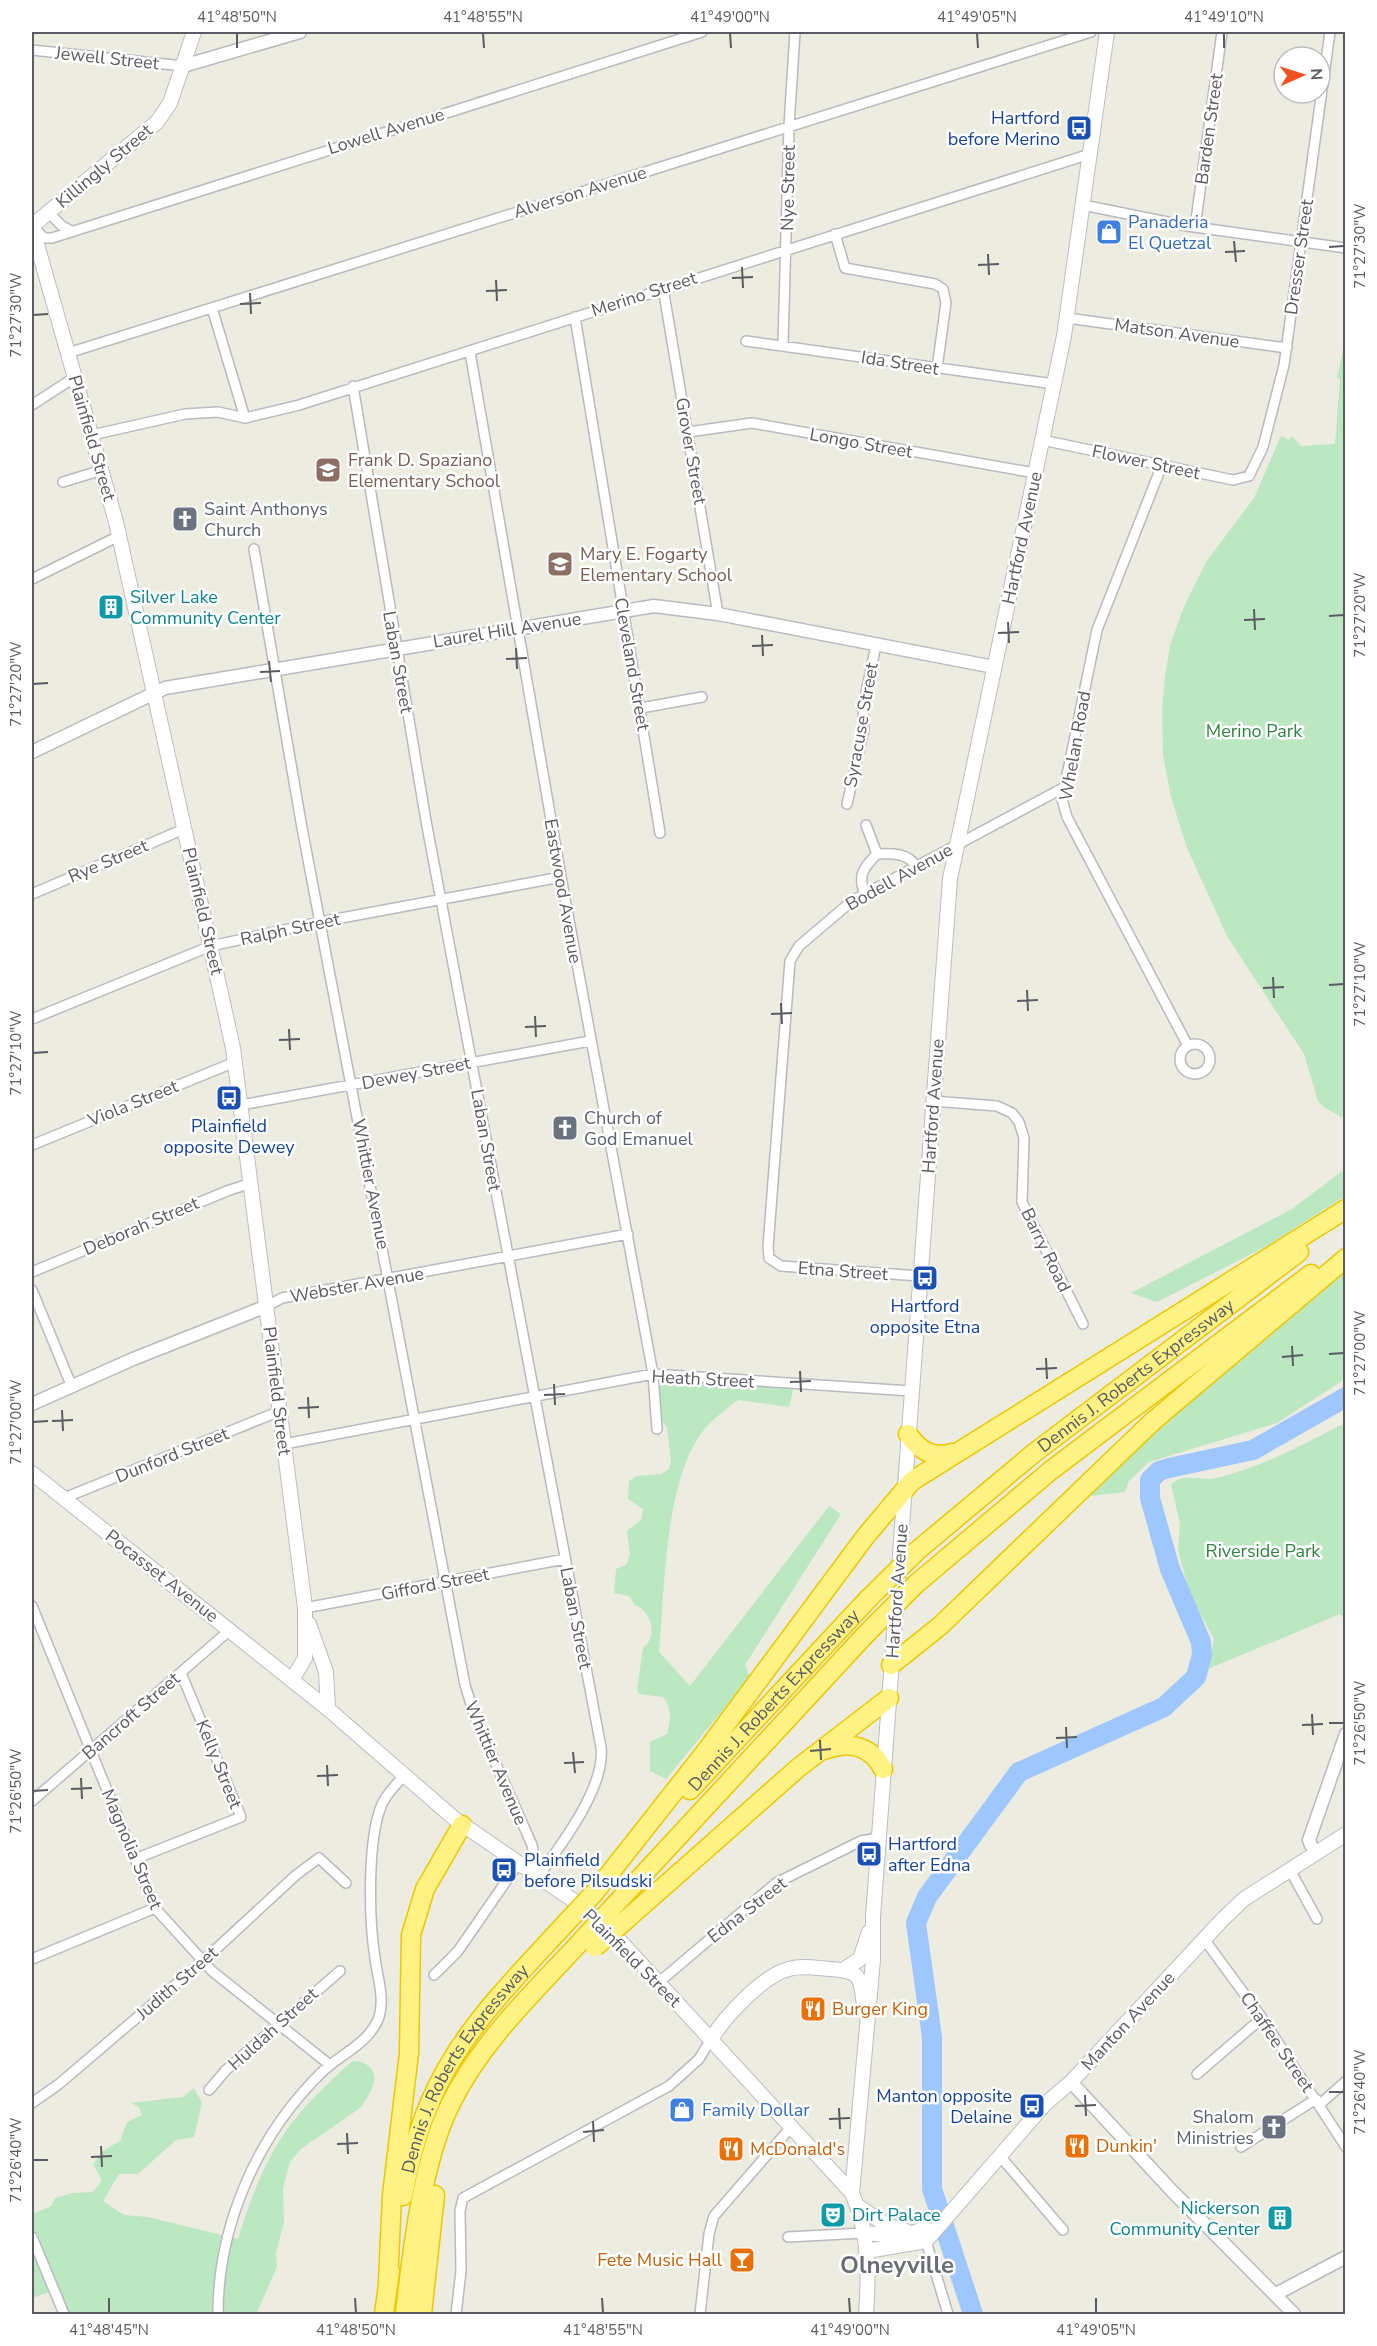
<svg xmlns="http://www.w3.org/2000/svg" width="1377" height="2346" font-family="'Nunito Sans',sans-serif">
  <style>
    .green { fill: #bbe7c1 }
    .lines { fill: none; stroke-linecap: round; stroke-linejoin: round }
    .river { stroke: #9ec6ff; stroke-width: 20 }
    .minor-casing { stroke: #b8bac0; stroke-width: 12 }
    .tertiary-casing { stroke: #b8bac0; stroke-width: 15 }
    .secondary-casing { stroke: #bbbdc5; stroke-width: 16 }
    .motorway-casing { stroke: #edc700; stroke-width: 21 }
    .minor { stroke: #fff; stroke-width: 9 }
    .tertiary { stroke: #fff; stroke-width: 12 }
    .secondary { stroke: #fff; stroke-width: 14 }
    .motorway { stroke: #fff285; stroke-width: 18 }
    .motorway-bridge-casing { stroke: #edc700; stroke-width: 21; stroke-linecap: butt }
    .motorway-bridge { stroke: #fff285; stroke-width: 18 }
    .ticks { fill: none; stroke: #595c62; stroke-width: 2 }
    .labels { text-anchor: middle; stroke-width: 5; stroke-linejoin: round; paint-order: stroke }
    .street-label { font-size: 18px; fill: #595c62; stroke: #fff }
    .transit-label { font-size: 18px; fill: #164399; stroke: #fff; text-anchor: end }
    .shop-label { font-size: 18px; fill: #366cbe; stroke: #fff; text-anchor: start }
    .education-label { font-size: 18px; fill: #785e54; stroke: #fff; text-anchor: start }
    .worship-label { font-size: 18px; fill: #5b616d; stroke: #fff; text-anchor: start }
    .culture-label { font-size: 18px; fill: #0d838f; stroke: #fff; text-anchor: start }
    .park-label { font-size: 18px; fill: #2f8440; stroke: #fff }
    .food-label { font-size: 18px; fill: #c56008; stroke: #fff; text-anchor: start }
    .district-label { font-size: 24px; font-weight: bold; fill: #6a6e74; stroke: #fff }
    .neatline { fill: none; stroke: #595c62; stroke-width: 2 }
    .ticks-label { font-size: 15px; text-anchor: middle; fill: #595c62 }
  </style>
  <rect width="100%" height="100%" fill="#edece0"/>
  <path class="green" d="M1345,342v777l-20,-11 -7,-7 -14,-47 -77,-118 -40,-88 -16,-51 -8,-42 -1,-47 3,-31 5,-32 14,-38 22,-45 48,-64 27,-62 8,4 3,-4 9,10 34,-2 5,-65 -3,-2z
    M1345,1169v27l-78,50 -110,56 -26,-9 161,-84z
    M1345,1273v106l-68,44 -128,39 -20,19 -4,11 -35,4c26,-29 54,-53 83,-79 56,-51 112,-99 172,-144z
    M652,1377l142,9 -5,21 -51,-7c-10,8 -20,15 -29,24 -45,46 -44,166 -50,228l31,34 139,-180 12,8 -96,151 5,12 -84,102 -16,-8v-29l17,-8c4,-13 5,-26 -4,-37l-24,-3 -2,-4 6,-42c15,-11 9,-37 -8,-43l-6,-9 -15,-3 2,-24 10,-4 4,-10 -3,-24 14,-11 2,-11 -15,-10 1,-18 8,-5 24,-2 8,-5 2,-7 -4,-35 -10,-11z
    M1345,1423v197l-5,-6 -132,55 6,-30 -24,-44 -12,-45 2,-26 -9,-40c16,-12 28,-2 45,-6 45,-10 88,-34 129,-55z
    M358,2061c28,8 14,31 2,47l-59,41 -11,13 -7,26 1,34 -8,31 1,14 -21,47h-197l-10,-22 -17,6v-84l19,-8 4,-8 18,-5 20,-1 9,-12 -9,-16 11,-14 16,-9 7,-19 15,-7 -3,-8 -8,-4 52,-6 11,-9 8,15 -8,34 -18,3 -38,34h-19l-16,27 21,14 24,2 90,22c13,-43 31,-90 61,-125 16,-19 34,-35 52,-52z"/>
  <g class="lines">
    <path class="river" d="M973,2314l-41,-125v-152l-16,-114 11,-26 92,-125 145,-65 32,-30 6,-22 -1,-13 -31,-73 -20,-71v-18l9,-9 10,-3 84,-18 93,-53"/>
    <g class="minor-casing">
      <path id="minor" d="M32,50l151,16
        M1083,205l104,21 159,22
        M49,213l13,13 9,5
        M33,227l11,11h8l650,-206
        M1195,227l27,-195
        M835,234l10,34 90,16 8,5 3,14 -9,65
        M663,288l55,326
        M212,308l33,110
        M575,317l85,516
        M1067,318l220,30
        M746,341l308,43
        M783,345l6,-219 6,-94
        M470,352l91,525 92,497 4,55
        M68,353l1023,-321
        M353,386l73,435 175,926c5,40 -41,99 -63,130
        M32,405l43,-28
        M688,432l64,-9 283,50
        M92,435l93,-21 33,-2 27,6 54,-13 791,-251
        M1042,440l191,40 16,-4 14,-29 21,-82 46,-333
        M1162,465l-65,165 -35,169 5,18 121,229
        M63,482l39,-12
        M254,549l48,279 163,857 10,32 57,128 6,32
        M32,579l87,-43
        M641,708l61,-11
        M847,804l17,-75 -1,-22 13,-62
        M866,825l11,29
        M32,894l152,-65
        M865,894c-8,-19 -1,-27 12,-40 15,-1 32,-1 39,13
        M32,1019l179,-73 109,-24 241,-45
        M1180 1059a15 15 0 1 1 30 0a15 15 0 1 1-30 0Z
        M933,1101l64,5 15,7 7,9 5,16 -2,64 61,122
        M241,1105l349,-64
        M32,1145l203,-83
        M32,1272l195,-81 24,-8
        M920,1276l-139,-10 -12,-8 -1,-11 22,-286 9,-15 53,-45 211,-113
        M32,1290l40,97
        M267,1306l15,-8 346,-64
        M284,1444l369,-70 258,17
        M64,1498l216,-87
        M32,1606l123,302 57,63 118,94
        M305,1608l260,-49
        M32,1801l198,-171
        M135,1859l106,-42 -60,-144
        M1290,1870l27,49
        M1204,1939l58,79 84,129
        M32,1959l123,-51
        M434,1975l24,-24 60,-87
        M658,1983l118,-100 85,-42 17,-3
        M1197,2074l65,-56
        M209,2090l17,-20 114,-99
        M32,2103l27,-19 143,-122 94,-87 23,-17 27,25
        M1319,2105l27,-24
        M1241,2147l75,-48
        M1000,2156l63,74
        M32,2237l32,77
        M788,2237l75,-4
        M926,2241l22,73
        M218,2314c0,-89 39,-178 103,-241 18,-18 49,-30 58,-56 6,-19 -2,-41 -4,-59 -6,-38 -8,-119 7,-154 5,-11 15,-20 22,-29
        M456,2314l5,-43 -1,-60 3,-13 206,-112 30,-27 12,-20
        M700,2314l9,-80 5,-18 78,-90"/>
    </g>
    <g class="tertiary-casing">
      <path id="tertiary" d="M183,66l117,-34
        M32,752l133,-64 489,-82 64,8 276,53
        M32,1404l101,-45 134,-53
        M1311,1845l-2,-5 37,-106
        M1071,2082l101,109 122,123
        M1276,2294l70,-37"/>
    </g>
    <g class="secondary-casing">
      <path id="secondary" d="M32,226l125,-104 13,-19 24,-71
        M32,227l84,295 117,526 72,560v50l-13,22
        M32,1473l296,236 128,111 124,85 29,24 243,264c17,38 17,81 14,121
        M309,1624l17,48 2,37
        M843,1970l17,-11 9,-27
        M711,2039c14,-22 52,-64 78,-70 13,-4 28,-1 41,0 31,2 31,8 34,37
        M852,2193l21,-233v-43l77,-1038 114,-543 43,-304
        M858,2206l28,19 20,6
        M863,2233l41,3 19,-7 9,2
        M867,2251l59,-10 119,-137 26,-22 152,-163 21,-20 102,-65"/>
    </g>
    <g class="motorway-casing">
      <g id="motorway">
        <path d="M908,1434c11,16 24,25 44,19"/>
        <path id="s1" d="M918,1550l116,-97 265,-201"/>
        <path d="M916,1584l134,-113 261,-197"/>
        <path d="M891,1665l49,-39 212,-204 194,-164"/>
        <path d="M824,1750c24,-9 47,-5 59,19"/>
        <path id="s2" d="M690,1790l179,-192"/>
        <path d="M595,1892l108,-137 162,-218 47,-56 434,-272"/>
        <path d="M613,1907l253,-273"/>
        <path d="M627,1919l171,-151 91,-70"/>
        <path id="s3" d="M403,2196c23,-130 77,-180 163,-273"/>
        <path d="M388,2282l4,-87 17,-142 2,-118 14,-46 37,-64"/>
        <path d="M384,2314l6,-43"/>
        <path d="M405,2314c7,-63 17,-152 45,-209 31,-64 86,-115 134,-167"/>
        <path d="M422,2314l13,-119"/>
      </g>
    </g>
    <use href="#minor" class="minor"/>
    <use href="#tertiary" class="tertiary"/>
    <use href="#secondary" class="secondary"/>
    <use href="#motorway" class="motorway"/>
    <g class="motorway-bridge-casing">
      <path id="motorway-bridge" d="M869,1598l49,-48
        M866,1634l50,-50
        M566,1923l29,-31
        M584,1938l29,-31
        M595,1947l32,-28"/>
    </g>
    <use href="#motorway-bridge" class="motorway-bridge"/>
  </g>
  <path class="ticks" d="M237,33v15M483,33l1,15M730,33l1,15M977,33l1,15M1224,33v15M1234,241l2,21M1329,247l15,-1M1225,252l20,-1M988,254l1,21M978,265l21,-1M742,267l1,21M732,278l21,-1M496,280l1,21M486,291l21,-1M250,293l1,21M240,304l21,-1M33,315l15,-1M1254,609l1,21M1329,616l15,-1M1244,620l21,-1M1008,622l1,21M998,633l21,-1M762,635l1,21M752,646l21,-1M516,648l1,21M506,659l21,-1M269,661l2,21M260,672l20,-1M33,684l15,-1M1273,977l1,21M1329,985l15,-1M1263,988l21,-1M1027,990l1,21M1017,1001l21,-1M781,1003l1,21M771,1014l21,-1M535,1016l1,21M525,1027l21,-1M289,1029l1,21M279,1040l21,-1M33,1053l15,-1M1292,1346l1,20M1329,1354l15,-1M1282,1357l21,-2M1046,1358l1,21M1036,1369l21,-1M800,1371l1,21M790,1382l21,-1M554,1384l1,21M544,1395l21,-1M308,1397l1,21M298,1408l21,-1M62,1410l1,21M52,1421l21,-1M33,1422l15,-1M1312,1714l1,21M1329,1723h15M1302,1725l21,-1M1066,1727l1,21M1056,1738l21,-1M820,1740l1,20M810,1751l21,-2M573,1752l2,21M564,1763l20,-1M327,1765l1,21M317,1776l21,-1M81,1778l1,21M71,1789l21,-1M33,1791l15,-1M1329,2092h15M1085,2095l1,21M1075,2106l21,-1M839,2108l1,21M829,2119l21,-1M593,2121l1,21M583,2132l21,-2M347,2133l1,21M337,2144l21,-1M101,2146l1,21M91,2157l21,-1M33,2160h15M109,2298v15M355,2298l1,15M602,2298l1,15M849,2298l1,15M1096,2298v15"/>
  <defs>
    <g id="bus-square" transform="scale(1.35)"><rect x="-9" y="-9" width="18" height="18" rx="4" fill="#1a4fb4" stroke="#fff"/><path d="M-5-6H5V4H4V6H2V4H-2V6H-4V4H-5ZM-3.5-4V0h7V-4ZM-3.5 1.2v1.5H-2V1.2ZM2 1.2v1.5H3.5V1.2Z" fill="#fff"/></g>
    <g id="shop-square" transform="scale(1.35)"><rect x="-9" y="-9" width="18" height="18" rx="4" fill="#3f7fe0" stroke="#fff"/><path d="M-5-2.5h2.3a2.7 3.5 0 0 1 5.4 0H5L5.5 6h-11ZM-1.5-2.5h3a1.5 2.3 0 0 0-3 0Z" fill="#fff"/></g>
    <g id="school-square" transform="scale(1.35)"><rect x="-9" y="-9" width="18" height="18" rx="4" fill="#8d6e63" stroke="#fff"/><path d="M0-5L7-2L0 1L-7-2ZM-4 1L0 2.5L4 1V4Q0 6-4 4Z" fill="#fff"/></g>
    <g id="church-square" transform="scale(1.35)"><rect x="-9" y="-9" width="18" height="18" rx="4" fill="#6b7280" stroke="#fff"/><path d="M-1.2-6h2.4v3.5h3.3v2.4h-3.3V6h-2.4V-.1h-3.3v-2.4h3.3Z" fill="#fff"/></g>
    <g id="building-square" transform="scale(1.35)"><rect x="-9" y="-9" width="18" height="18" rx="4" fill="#0f9aa8" stroke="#fff"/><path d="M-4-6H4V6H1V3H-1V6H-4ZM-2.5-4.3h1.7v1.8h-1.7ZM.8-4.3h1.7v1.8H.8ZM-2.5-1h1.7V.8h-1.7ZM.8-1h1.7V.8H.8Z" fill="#fff"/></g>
    <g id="restaurant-square" transform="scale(1.35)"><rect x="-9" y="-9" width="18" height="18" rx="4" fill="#e8710a" stroke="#fff"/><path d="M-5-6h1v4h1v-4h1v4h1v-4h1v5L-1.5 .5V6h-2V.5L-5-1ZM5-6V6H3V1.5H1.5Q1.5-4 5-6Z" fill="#fff"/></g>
    <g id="theatre-square" transform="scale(1.35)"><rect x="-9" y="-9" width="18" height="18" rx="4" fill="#0f9aa8" stroke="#fff"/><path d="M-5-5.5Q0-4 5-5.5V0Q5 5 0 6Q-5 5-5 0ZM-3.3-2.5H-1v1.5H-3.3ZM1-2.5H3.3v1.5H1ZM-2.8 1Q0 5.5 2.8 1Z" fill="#fff"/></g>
    <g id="bar-square" transform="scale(1.35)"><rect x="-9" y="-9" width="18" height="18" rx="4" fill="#e8710a" stroke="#fff"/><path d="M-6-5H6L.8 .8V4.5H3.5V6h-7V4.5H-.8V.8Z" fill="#fff"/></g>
  </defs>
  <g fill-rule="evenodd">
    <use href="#bus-square" x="1079" y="128"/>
    <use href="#shop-square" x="1109" y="232"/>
    <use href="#school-square" x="328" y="470"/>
    <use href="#church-square" x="185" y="519"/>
    <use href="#school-square" x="560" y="564"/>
    <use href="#building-square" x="111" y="607"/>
    <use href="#bus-square" x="229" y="1098"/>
    <use href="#church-square" x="565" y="1128"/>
    <use href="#bus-square" x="925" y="1278"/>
    <use href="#bus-square" x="869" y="1854"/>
    <use href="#bus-square" x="504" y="1870"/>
    <use href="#restaurant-square" x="813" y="2009"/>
    <use href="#bus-square" x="1032" y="2106"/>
    <use href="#shop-square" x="682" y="2110"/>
    <use href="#church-square" x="1274" y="2127"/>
    <use href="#restaurant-square" x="1077" y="2146"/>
    <use href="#restaurant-square" x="731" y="2149"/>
    <use href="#theatre-square" x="833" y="2215"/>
    <use href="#building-square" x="1280" y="2218"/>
    <use href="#bar-square" x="742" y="2260"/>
  </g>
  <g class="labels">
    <g class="street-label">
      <text transform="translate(107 58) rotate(6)" y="6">Jewell Street</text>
      <text transform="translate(1209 129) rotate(-82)" y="6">Barden Street</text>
      <text transform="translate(386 131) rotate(-17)" y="6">Lowell Avenue</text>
      <text transform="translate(104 166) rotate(-40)" y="6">Killingly Street</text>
      <text transform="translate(788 188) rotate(-89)" y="6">Nye Street</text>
      <text transform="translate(580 192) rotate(-17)" y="6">Alverson Avenue</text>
      <text transform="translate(1299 257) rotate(-82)" y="6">Dresser Street</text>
      <text transform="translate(644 294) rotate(-18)" y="6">Merino Street</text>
      <text transform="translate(1177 333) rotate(8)" y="6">Matson Avenue</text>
      <text transform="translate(900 363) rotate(9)" y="6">Ida Street</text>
      <text transform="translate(92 438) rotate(74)" y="6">Plainfield Street</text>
      <text transform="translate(861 443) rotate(10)" y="6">Longo Street</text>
      <text transform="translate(691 451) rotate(80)" y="6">Grover Street</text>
      <text transform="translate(1146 462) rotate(12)" y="6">Flower Street</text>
      <text transform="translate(1022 538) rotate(-78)" y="6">Hartford Avenue</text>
      <text transform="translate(507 630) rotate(-9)" y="6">Laurel Hill Avenue</text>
      <text transform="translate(398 662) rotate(80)" y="6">Laban Street</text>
      <text transform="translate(632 664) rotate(80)" y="6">Cleveland Street</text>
      <text transform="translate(861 725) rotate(-80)" y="6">Syracuse Street</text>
      <text transform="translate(1075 746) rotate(-80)" y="6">Whelan Road</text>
      <text transform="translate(108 861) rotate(-23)" y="6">Rye Street</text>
      <text transform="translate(899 877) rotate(-29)" y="6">Bodell Avenue</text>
      <text transform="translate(563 891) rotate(80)" y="6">Eastwood Avenue</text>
      <text transform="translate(203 911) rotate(77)" y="6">Plainfield Street</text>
      <text transform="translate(290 929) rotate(-12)" y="6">Ralph Street</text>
      <text transform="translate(416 1073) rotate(-11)" y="6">Dewey Street</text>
      <text transform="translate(133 1103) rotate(-22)" y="6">Viola Street</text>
      <text transform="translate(933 1106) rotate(-86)" y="6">Hartford Avenue</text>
      <text transform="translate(486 1140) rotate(80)" y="6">Laban Street</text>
      <text transform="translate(371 1184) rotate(79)" y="6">Whittier Avenue</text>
      <text transform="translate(141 1226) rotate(-23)" y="6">Deborah Street</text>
      <text transform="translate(1046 1250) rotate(64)" y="6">Barry Road</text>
      <text transform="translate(843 1271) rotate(4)" y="6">Etna Street</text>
      <text transform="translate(357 1285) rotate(-10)" y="6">Webster Avenue</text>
      <text dy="6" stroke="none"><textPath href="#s1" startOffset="279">Dennis J. Roberts Expressway</textPath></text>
      <text transform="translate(703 1379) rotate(3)" y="6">Heath Street</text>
      <text transform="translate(277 1391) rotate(83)" y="6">Plainfield Street</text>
      <text transform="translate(172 1455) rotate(-22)" y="6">Dunford Street</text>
      <text transform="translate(162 1576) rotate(38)" y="6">Pocasset Avenue</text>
      <text transform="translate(435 1584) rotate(-11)" y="6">Gifford Street</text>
      <text transform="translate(897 1591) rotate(-86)" y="6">Hartford Avenue</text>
      <text transform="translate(576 1618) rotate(79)" y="6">Laban Street</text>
      <text dy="6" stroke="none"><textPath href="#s2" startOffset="123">Dennis J. Roberts Expressway</textPath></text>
      <text transform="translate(131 1716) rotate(-41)" y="6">Bancroft Street</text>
      <text transform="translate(496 1763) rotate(67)" y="6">Whittier Avenue</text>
      <text transform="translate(219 1764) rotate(68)" y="6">Kelly Street</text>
      <text transform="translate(132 1849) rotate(67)" y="6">Magnolia Street</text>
      <text transform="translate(747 1910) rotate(-38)" y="6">Edna Street</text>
      <text transform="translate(632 1958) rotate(45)" y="6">Plainfield Street</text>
      <text transform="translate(177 1983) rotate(-41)" y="6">Judith Street</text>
      <text transform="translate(1128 2021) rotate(-47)" y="6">Manton Avenue</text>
      <text transform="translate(273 2029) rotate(-42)" y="6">Huldah Street</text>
      <text transform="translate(1277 2042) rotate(56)" y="6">Chaffee Street</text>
      <text dy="6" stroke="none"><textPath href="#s3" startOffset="144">Dennis J. Roberts Expressway</textPath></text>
    </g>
    <g class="transit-label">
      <text x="1060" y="124">Hartford<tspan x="1060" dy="21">before Merino</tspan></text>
      <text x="229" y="1132" text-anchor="middle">Plainfield<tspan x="229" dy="21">opposite Dewey</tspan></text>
      <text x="925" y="1312" text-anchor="middle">Hartford<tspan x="925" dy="21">opposite Etna</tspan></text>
      <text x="888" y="1850" text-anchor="start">Hartford<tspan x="888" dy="21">after Edna</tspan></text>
      <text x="524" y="1866" text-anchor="start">Plainfield<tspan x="524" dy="21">before Pilsudski</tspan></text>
      <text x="1012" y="2102">Manton opposite<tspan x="1012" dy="21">Delaine</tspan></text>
    </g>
    <g class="shop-label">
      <text x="1128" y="228">Panaderia<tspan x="1128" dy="21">El Quetzal</tspan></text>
      <text x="702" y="2116">Family Dollar</text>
    </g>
    <g class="education-label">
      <text x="348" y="466">Frank D. Spaziano<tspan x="348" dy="21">Elementary School</tspan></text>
      <text x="580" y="560">Mary E. Fogarty<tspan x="580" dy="21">Elementary School</tspan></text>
    </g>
    <g class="worship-label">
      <text x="204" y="515">Saint Anthonys<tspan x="204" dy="21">Church</tspan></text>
      <text x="584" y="1124">Church of<tspan x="584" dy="21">God Emanuel</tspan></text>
      <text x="1254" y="2123" text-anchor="end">Shalom<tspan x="1254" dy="21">Ministries</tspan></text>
    </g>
    <g class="culture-label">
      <text x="130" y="603">Silver Lake<tspan x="130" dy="21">Community Center</tspan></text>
      <text x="1260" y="2214" text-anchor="end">Nickerson<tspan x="1260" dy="21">Community Center</tspan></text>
      <text x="852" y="2221">Dirt Palace</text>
    </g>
    <g class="park-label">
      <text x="1254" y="737">Merino Park</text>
      <text x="1263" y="1557">Riverside Park</text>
    </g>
    <g class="food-label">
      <text x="832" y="2015">Burger King</text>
      <text x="1096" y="2152">Dunkin'</text>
      <text x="750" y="2155">McDonald's</text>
      <text x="722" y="2266" text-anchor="end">Fete Music Hall</text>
    </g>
    <g class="district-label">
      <text x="897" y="2273">Olneyville</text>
    </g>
  </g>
  <rect width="1377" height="2346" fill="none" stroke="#ffffff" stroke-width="66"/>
  <g transform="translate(1302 75) rotate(87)"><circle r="28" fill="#ffffff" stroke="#bdbec0" stroke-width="1.5"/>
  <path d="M0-4.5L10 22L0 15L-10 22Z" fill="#f25121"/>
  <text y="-9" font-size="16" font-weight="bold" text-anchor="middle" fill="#595c62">N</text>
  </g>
  <rect x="33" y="33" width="1311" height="2280" class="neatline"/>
  <g class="ticks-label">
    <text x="237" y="22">41°48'50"N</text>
    <text x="483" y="22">41°48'55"N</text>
    <text x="730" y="22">41°49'00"N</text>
    <text x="977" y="22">41°49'05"N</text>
    <text x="1224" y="22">41°49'10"N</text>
    <text transform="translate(1360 246) rotate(-90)" y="5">71°27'30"W</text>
    <text transform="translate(16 315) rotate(-90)" y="5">71°27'30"W</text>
    <text transform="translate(1360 615) rotate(-90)" y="5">71°27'20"W</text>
    <text transform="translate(16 684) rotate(-90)" y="5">71°27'20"W</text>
    <text transform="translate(1360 984) rotate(-90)" y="5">71°27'10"W</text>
    <text transform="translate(16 1053) rotate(-90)" y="5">71°27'10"W</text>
    <text transform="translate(1360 1353) rotate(-90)" y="5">71°27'00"W</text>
    <text transform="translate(16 1422) rotate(-90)" y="5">71°27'00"W</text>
    <text transform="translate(1360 1723) rotate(-90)" y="5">71°26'50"W</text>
    <text transform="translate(16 1791) rotate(-90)" y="5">71°26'50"W</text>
    <text transform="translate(1360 2092) rotate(-90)" y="5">71°26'40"W</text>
    <text transform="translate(16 2160) rotate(-90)" y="5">71°26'40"W</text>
    <text x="109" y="2335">41°48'45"N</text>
    <text x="356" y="2335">41°48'50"N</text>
    <text x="603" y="2335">41°48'55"N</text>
    <text x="850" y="2335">41°49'00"N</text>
    <text x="1096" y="2335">41°49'05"N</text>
  </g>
</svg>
